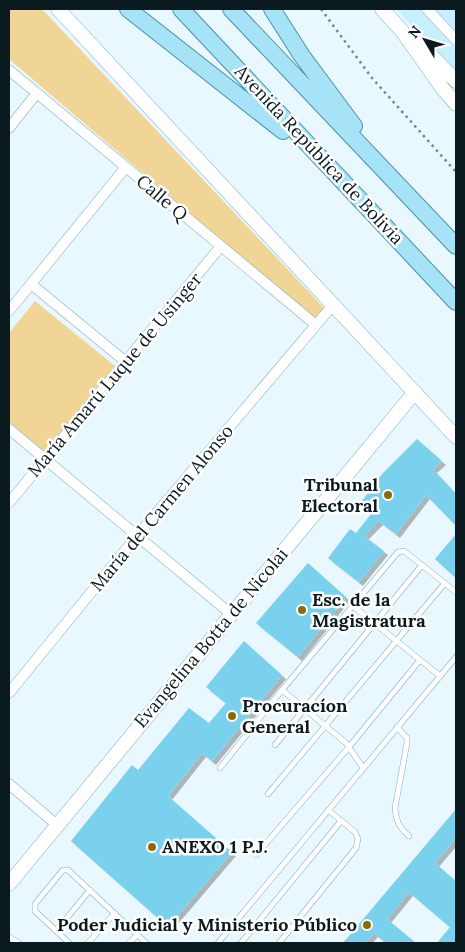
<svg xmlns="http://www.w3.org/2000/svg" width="465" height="952" font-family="Lora,serif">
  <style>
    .built { fill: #c7effd }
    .green { fill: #f1d596 }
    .building { fill: #79d1ed; filter: url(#shadow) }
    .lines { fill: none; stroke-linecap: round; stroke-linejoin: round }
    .lane-casing { stroke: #85adbb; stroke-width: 6 }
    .street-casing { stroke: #85adbb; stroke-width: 11 }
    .secondary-casing { stroke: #85adbb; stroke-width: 15 }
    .primary-casing { stroke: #4891a8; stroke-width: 18 }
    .path { stroke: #77878d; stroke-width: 2.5; stroke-dasharray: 2.5 4; stroke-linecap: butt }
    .lane { stroke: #fff; stroke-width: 5 }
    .street { stroke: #fff; stroke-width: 10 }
    .secondary { stroke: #fff; stroke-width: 14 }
    .primary { stroke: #a6e3f7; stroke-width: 16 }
    .poi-dot { fill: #8c6a0b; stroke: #fff; stroke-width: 2 }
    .labels { text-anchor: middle; stroke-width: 5; stroke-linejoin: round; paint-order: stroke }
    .street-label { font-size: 18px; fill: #0a1a1f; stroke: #fff }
    .poi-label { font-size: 18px; font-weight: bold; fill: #0a1a1f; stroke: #fff; text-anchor: start }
  </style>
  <defs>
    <filter id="shadow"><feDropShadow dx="4" dy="4" stdDeviation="0" flood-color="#0004"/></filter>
  </defs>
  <rect width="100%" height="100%" fill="#e8f8fe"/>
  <path class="built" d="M396,9h60v64z"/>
  <path class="green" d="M9,9h33l284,301 -10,11 -307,-262z
    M35,301l80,65 -70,86 -36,-30v-89z"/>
  <path class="building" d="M417,439l25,22 -9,8 23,25v32l-30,-31 -30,39 -17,-13 -15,15 20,15 -25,31 -31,-24 22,-29 6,4 15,-19 -12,-9 23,-31z
    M456,534v44l-21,-19z
    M308,563l38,34 -48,60 -42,-34z
    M244,641l38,34 -70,86 -10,-8 -34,43 64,56 -64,75 -97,-86 61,-76 6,5 51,-62 20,15 17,-20 -20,-16z
    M456,809v29l-21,25 21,18v62h-19l13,-16 -41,-35 -22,27 29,24h-30l-12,-10 -9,10h-22z"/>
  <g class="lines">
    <g class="lane-casing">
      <path id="lane" d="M353,606l87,70
        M282,690l64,53 17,25
        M397,727l10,11v5l-12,65c1,13 4,19 14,28
        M275,745l147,-180
        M220,768l62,-78 116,-138 6,-1 52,41
        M268,794l177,-211
        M256,855l93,-108 71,-87
        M56,931l34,-41
        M9,937l10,6
        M69,943l-34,-32v-7l28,-34h5l78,73
        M88,943l26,-29
        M129,943l8,-8
        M218,943l238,-286
        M241,943l100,-122
        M279,943l77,-95 2,-9 -3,-7 -27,-22"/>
    </g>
    <g class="street-casing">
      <path id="street" d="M427,9l29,31
        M9,70l307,255
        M9,128l28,-35
        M31,284l95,78
        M9,311l117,-144
        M9,429l222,185
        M9,503l212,-257
        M9,693l128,-157 196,-231
        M9,784l48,41"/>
    </g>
    <g class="secondary-casing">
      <path id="secondary" d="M58,9l398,428
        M382,9l20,22 41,58 13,15
        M419,43l37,38
        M9,884l406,-492"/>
    </g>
    <g class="primary-casing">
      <path id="primary" d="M128,9l155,122
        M181,9l275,293
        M231,9l225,237
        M272,9l30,47 52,70"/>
    </g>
    <path class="path" d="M321,9l51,69 84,94"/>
    <use href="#lane" class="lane"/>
    <use href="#street" class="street"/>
    <use href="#secondary" class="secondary"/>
    <use href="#primary" class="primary"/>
  </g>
  <g class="poi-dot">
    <circle cx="388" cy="495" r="5"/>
    <circle cx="302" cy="610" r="5"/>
    <circle cx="232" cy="716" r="5"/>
    <circle cx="152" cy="847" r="5"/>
    <circle cx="367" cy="925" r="5"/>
  </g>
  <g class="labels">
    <g class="street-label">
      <text transform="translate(319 155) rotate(47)" y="6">Avenida República de Bolivia</text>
      <text transform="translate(162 198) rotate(40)" y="6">Calle Q</text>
      <text transform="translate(115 375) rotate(-50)" y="6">María Amarú Luque de Usinger</text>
      <text transform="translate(162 508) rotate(-50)" y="6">María del Carmen Alonso</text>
      <text transform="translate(211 638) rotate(-50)" y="6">Evangelina Botta de Nicolai</text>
    </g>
    <g class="poi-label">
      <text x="378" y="491" text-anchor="end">Tribunal<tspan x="378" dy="21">Electoral</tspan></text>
      <text x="312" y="606">Esc. de la<tspan x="312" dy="21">Magistratura</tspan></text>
      <text x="242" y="712">Procuracíon<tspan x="242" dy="21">General</tspan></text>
      <text x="162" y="853">ANEXO 1 P.J.</text>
      <text x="357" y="931" text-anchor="end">Poder Judicial y Ministerio Público</text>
    </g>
  </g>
  <rect width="465" height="952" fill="none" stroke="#0a1a1f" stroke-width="20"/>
  <g transform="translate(425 40) rotate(308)" stroke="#ffffff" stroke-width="4" paint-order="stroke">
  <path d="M0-4L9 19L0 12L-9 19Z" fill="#0a1a1f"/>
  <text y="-8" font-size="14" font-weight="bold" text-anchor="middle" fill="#0a1a1f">N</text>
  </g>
</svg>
